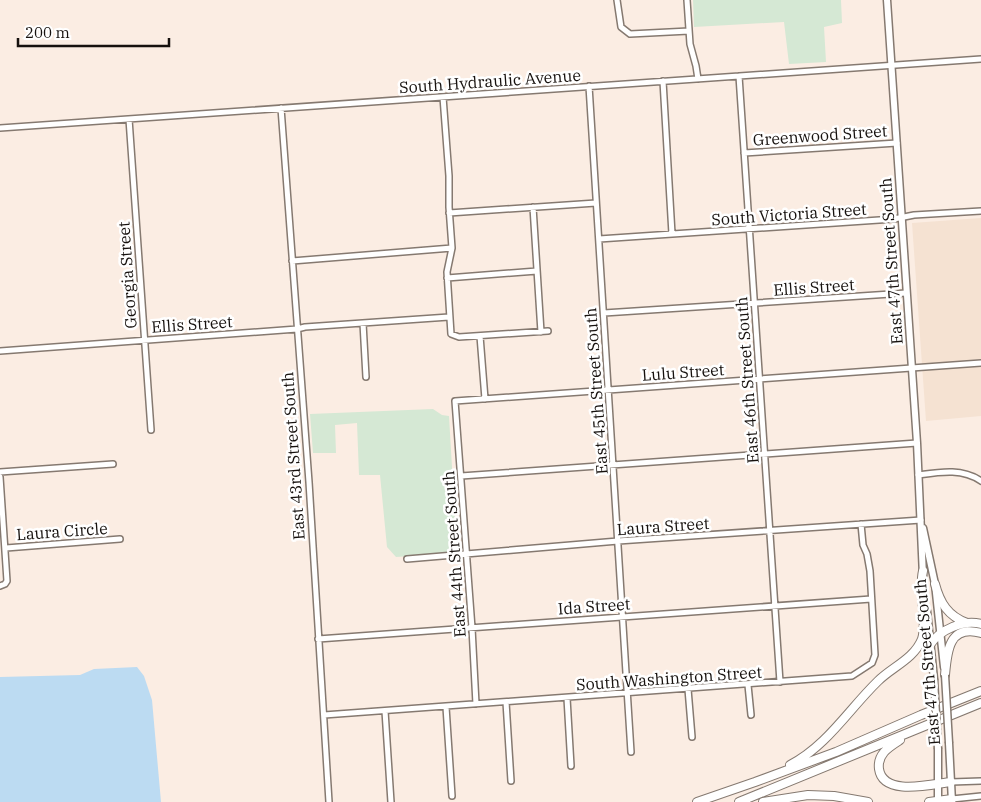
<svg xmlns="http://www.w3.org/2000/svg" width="981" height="802" font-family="'IBM Plex Serif',serif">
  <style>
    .industrial { fill: #f5e2d2 }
    .green { fill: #d5e8d4 }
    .water { fill: #bcdbf2 }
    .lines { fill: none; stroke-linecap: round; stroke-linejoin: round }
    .minor-casing { stroke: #857970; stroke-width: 8 }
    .major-casing { stroke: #857970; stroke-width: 9 }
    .highway-casing { stroke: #857970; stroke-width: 10 }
    .minor { stroke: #fff; stroke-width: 5 }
    .major { stroke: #fff; stroke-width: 6 }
    .highway { stroke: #fff; stroke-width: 8 }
    .major-bridge-casing { stroke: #857970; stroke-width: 9; stroke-linecap: butt }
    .major-bridge { stroke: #fff; stroke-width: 6 }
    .labels { text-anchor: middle; stroke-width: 5; stroke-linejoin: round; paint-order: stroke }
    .street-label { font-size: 16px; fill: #16110e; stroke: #fff }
  </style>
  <rect width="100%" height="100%" fill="#fbede3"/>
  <path class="industrial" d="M981,218v198l-55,5 -14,-198z"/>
  <path class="green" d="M693,0h148l1,23 -18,4 2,35 -37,2 -5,-42 -90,5z
    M433,409l9,6 7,1 8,137 -61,4 -9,-10 -7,-72h-21l-2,-52 -22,2 1,28h-23l-3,-39z"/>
  <path class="water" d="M137,667l7,9 8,24 9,102h-161v-125l80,-2 14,-6z"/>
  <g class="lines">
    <g class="minor-casing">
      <path id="minor" d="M617,0l4,27 9,7 59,-3
        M687,0l3,44 6,22 2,13
        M739,76l41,606
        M663,81l9,153
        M589,86l42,666
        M443,97l6,79v31l3,41 -5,24 4,62 8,3 89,-6
        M281,108l28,374 20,320
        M129,119l22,311
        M0,128l981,-69
        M744,153l153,-10
        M533,207l8,125
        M449,213l147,-10
        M599,239l295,-20 20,-4 67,-4
        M292,261l160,-13
        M447,278l90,-7
        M604,313l302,-20
        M363,323l3,54
        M480,336l5,63
        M0,351l297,-22 8,-2 144,-10
        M0,472l113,-8
        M918,475c22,-3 44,-7 63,6
        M461,476l456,-33
        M0,477l7,104 -2,3 -5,2
        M6,548l114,-9
        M407,559l211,-18 303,-21
        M318,639l553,-40
        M748,685l3,30
        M688,689l4,48
        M567,698l4,68
        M506,702l5,79
        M476,704l-4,-76 -17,-227 526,-38
        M446,707l6,89
        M385,711l6,91
        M324,715l528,-39 20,-13 3,-8 -5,-84 -3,-17 -4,-9 -2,-21
        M951,782l30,-1
        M952,799l29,-3"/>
    </g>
    <g class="major-casing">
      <path id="major" d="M887,0l30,443 6,133
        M923,528l12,56 9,83
        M927,611l7,68
        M949,743l3,59
        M938,749v53"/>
    </g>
    <g class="highway-casing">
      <path id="highway" d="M935,584c5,19 13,32 32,39
        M930,645c9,-15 34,-26 51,-21
        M945,675c2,-24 4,-51 36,-42
        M900,740c-11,7 -23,14 -21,29 4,28 53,15 72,13
        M790,765c37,-19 59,-56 88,-84 14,-14 36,-22 44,-42 6,-18 -4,-47 1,-68
        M697,802l58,-20 81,-30 85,-37 60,-24
        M739,802l242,-99
        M763,802l45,-7 26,1 34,6
        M929,802l23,-3"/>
    </g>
    <use href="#minor" class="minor"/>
    <use href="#major" class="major"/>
    <use href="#highway" class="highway"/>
    <g class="major-bridge-casing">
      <path id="major-bridge" d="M945,675l4,68
        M934,679l4,70"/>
    </g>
    <use href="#major-bridge" class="major-bridge"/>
  </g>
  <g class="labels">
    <g class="street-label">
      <text transform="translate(490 81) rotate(-4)" y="6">South Hydraulic Avenue</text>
      <text transform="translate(820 135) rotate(-4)" y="6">Greenwood Street</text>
      <text transform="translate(789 214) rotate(-4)" y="6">South Victoria Street</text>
      <text transform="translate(891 261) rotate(-94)" y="6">East 47th Street South</text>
      <text transform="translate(127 275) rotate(-94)" y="6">Georgia Street</text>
      <text transform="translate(814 287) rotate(-4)" y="6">Ellis Street</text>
      <text transform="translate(192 324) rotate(-4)" y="6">Ellis Street</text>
      <text transform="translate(683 372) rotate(-4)" y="6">Lulu Street</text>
      <text transform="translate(747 380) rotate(-94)" y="6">East 46th Street South</text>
      <text transform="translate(596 391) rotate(-94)" y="6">East 45th Street South</text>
      <text transform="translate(293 456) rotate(-94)" y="6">East 43rd Street South</text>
      <text transform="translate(663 526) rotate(-4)" y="6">Laura Street</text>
      <text transform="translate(62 531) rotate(-4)" y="6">Laura Circle</text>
      <text transform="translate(454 554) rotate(-94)" y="6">East 44th Street South</text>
      <text transform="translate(594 606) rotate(-4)" y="6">Ida Street</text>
      <text transform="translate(927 662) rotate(-95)" y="6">East 47th Street South</text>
      <text transform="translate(669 678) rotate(-4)" y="6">South Washington Street</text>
    </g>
  </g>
  <path d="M18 38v8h151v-8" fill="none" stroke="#16110e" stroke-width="2.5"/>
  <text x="25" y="38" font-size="15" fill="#16110e" stroke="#ffffff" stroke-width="4" paint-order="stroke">200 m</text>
</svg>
